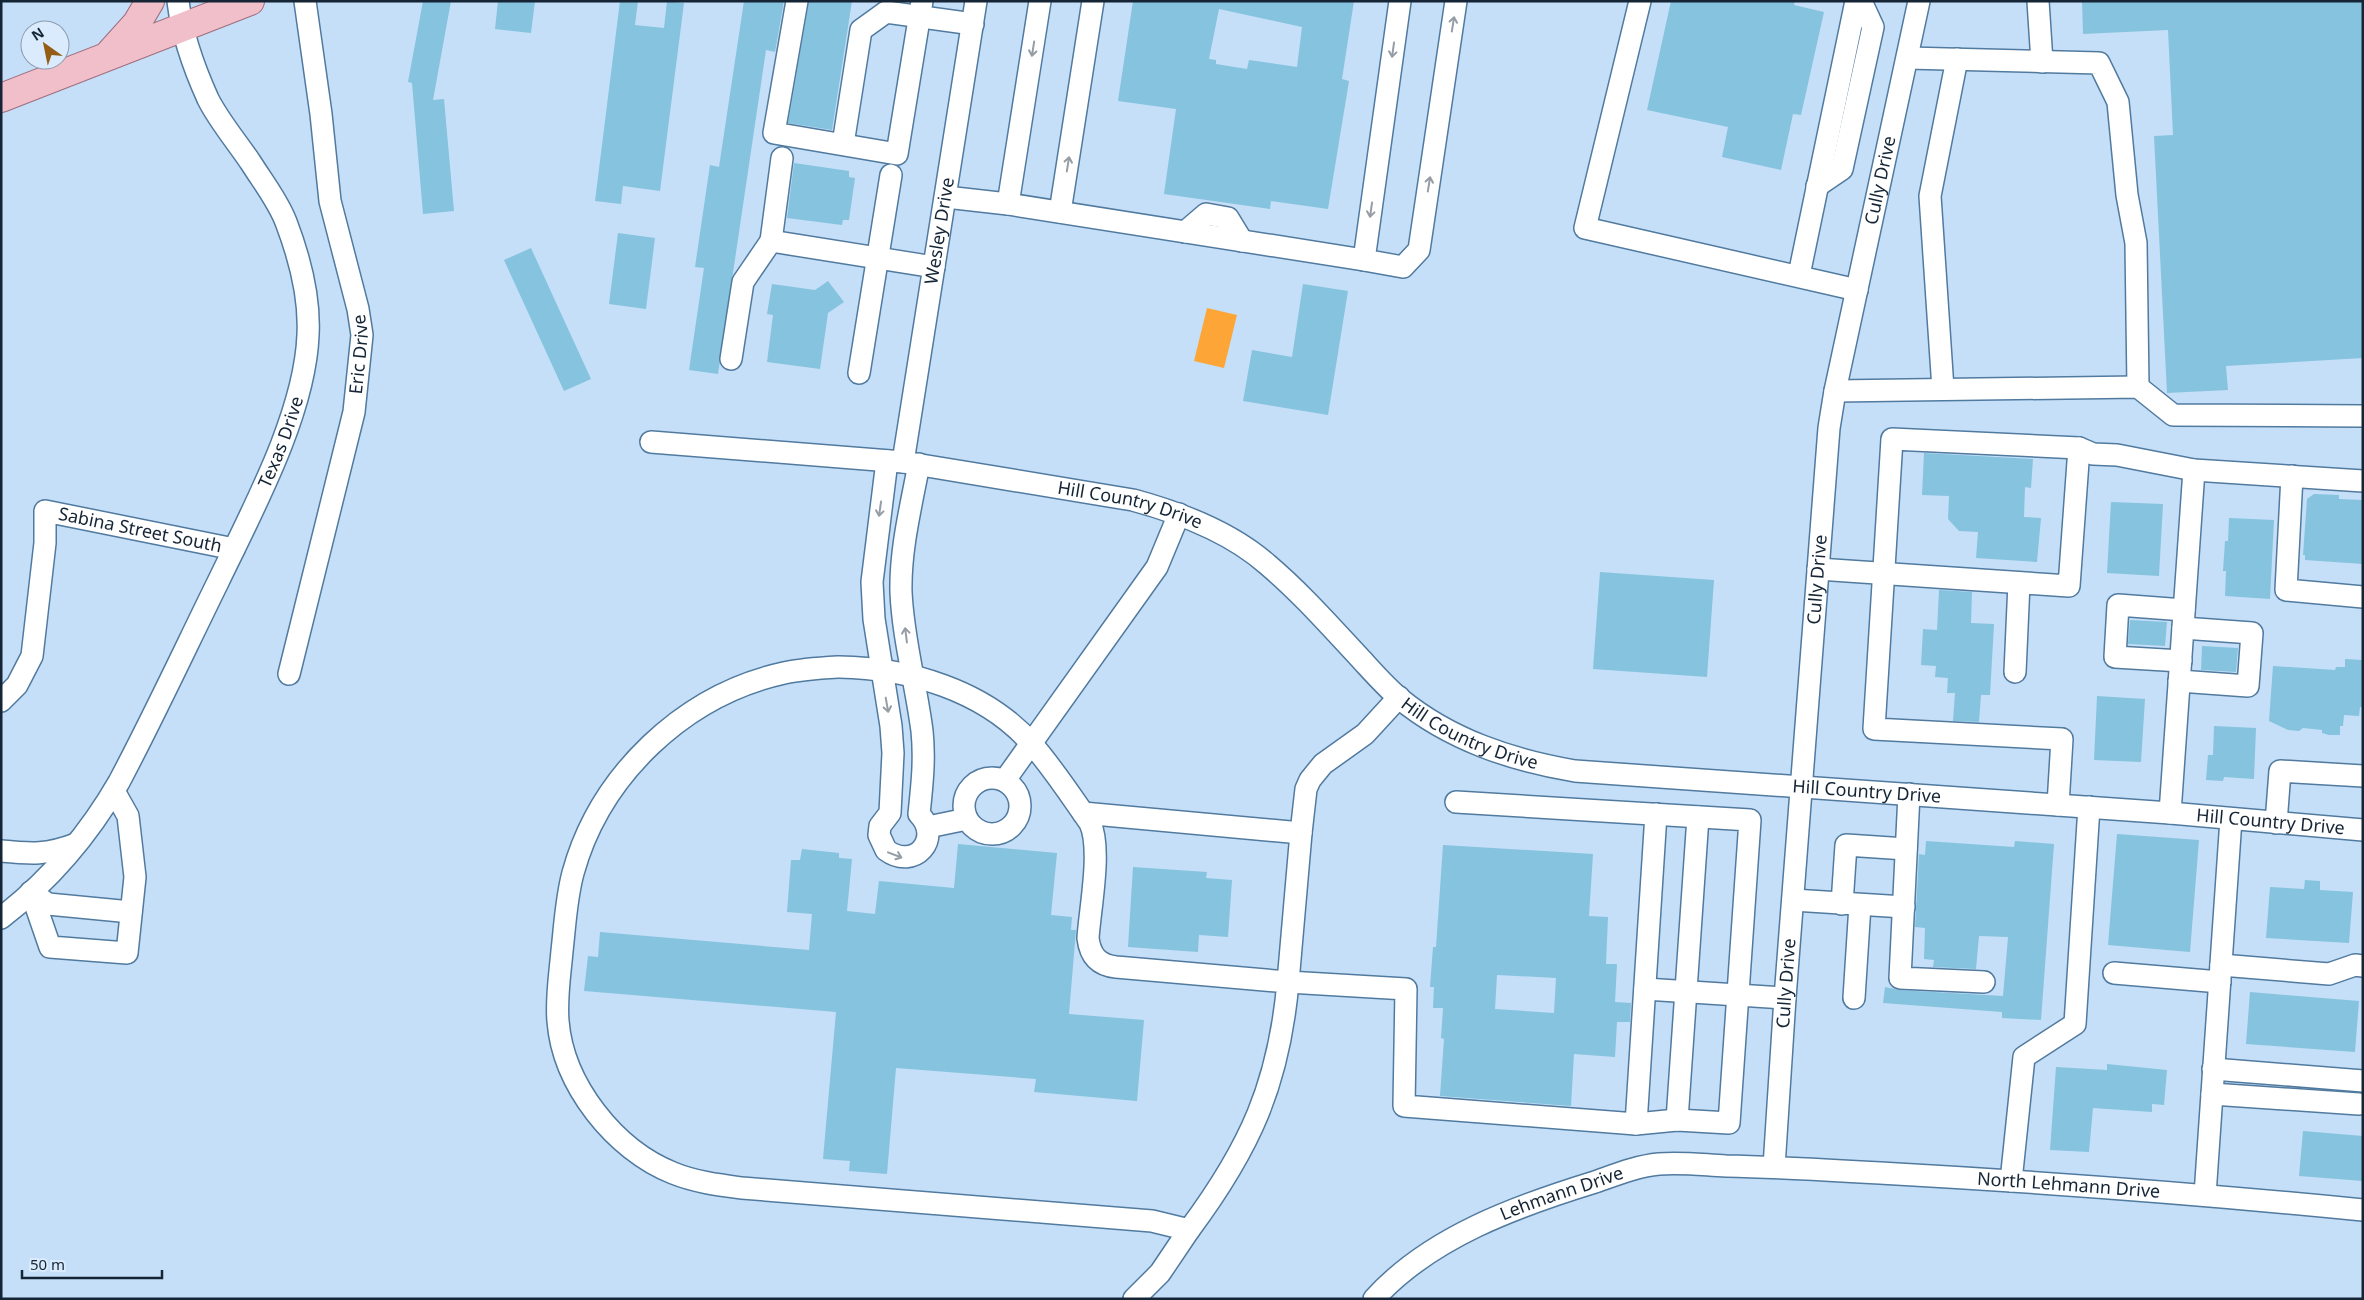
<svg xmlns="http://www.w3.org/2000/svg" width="2364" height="1300" font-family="'Noto Sans',sans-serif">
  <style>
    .green { fill: #fda537 }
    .building { fill: #86c3de; fill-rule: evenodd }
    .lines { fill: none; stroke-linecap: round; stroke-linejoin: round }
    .minor-casing { stroke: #517a9f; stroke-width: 24 }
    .major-casing { stroke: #9e6e7e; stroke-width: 30 }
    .minor { stroke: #fff; stroke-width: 21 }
    .major { stroke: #f1bfc9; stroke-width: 28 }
    .oneway { stroke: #969da4 }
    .labels { text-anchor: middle; stroke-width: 4.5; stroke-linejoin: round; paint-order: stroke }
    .street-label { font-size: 18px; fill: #152535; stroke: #d9ebfc }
  </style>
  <rect width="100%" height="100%" fill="#c5dff8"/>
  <path class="green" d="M1207,308l30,7 -13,53 -30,-7z"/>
  <path class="building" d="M423,1h28l-18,99 11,-1 10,112 -31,3 -11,-131 -4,-1z
    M498,1h37l-4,32 -36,-4z
    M620,1h18l-3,24 29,3 3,-27 17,2 -24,188 -37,-5 -2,18 -26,-3z
    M744,1h40l-9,51 -9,-2 -48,324 -29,-4 15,-102 -9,-1 15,-102 9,2z
    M809,1h43l-20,129 -44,-7z
    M1133,1h221l-12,78 7,2 -21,128 -57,-8 -1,8 -106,-15 12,-85 -58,-8zM1219,9l83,18 -5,40 -48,-7 -2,9 -31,-5v-4l-7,-1z
    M1671,1h124l-1,4 30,7 -23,103 -8,-1 -12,56 -59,-13 6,-30 -81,-17z
    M2082,1h281v357l-137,8 2,24 -61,3 -13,-257 19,-1 -5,-105 -85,4z
    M794,163l55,8v6l6,1 -6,42h-6l-1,5 -55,-7z
    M618,233l37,5 -9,71 -37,-5z
    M531,248l60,131 -27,12 -60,-131z
    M828,281l16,21 -16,11 -8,56 -53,-7 6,-47 -6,-1 5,-30 43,6z
    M1303,284l45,7 -20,124 -85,-14 9,-51 40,7z
    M1924,453l109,6 -2,29 -6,-1 -1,30 17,1 -4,44 -61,-4 2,-26 -19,-1 -11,-12 1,-23 -27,-1z
    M2314,494l25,1v4l24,1v64l-58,-4v-5h-2l4,-56z
    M2111,502l52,2 -4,72 -52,-3z
    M2229,518l45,2 -4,79 -45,-3 1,-25h-3l2,-30h3z
    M1600,572l114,8 -7,97 -114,-8z
    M1939,590l33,2 -1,31 23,1 -4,71h-9l-2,27 -26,-1 2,-28h-8l1,-15 -13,-1 1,-11 -15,-1 2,-36 14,1z
    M2130,620l37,2 -2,24 -37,-2z
    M2202,646l36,2 -2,24 -35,-2z
    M2345,659l18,1v47h-3l-1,9 -15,-1 -1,11h-3v9h-11l-7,-2v-3l-19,-2 -4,3 -11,-1 -19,-9 4,-55 62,4 1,-3h9z
    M2097,696l48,3 -4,63 -47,-2z
    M2214,726l42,2 -2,51 -30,-2 -1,4 -17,-1 2,-25h5z
    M2117,834l82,6 -9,112 -82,-7z
    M1926,841l88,6 1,-6 39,3 -13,176 -39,-2v-6l-119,-9 2,-16 14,3 104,6 5,-59 -29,-1 -3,33 -43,-2 1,-7 -10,-1 1,-31 -10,-1 4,-73 6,1z
    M958,844l99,9 -6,62 21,2 -1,13h5l-7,84 75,6 -7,81 -103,-9 2,-13 -140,-11 -9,106 -38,-3 1,-10 -27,-2 13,-147 -252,-21 4,-35 10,1 2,-25 209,18 3,-36 -25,-2 4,-52h9l2,-11 37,4v5l13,1 -5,52 28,3 4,-33 75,7z
    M1443,845l150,9 -4,62 19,1 -2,47h11l-2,38 16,1 -1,19h-13l-2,35 -41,-3 -3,52 -131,-10 4,-57 -3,-1 2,-30h-10l1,-21h-4l3,-40h3zM1497,975l59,3 -2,35 -59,-4z
    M1133,867l74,5 -1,6 26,2 -4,57 -29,-2 -1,17 -70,-5z
    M2305,880l15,1v9l33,2 -4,51 -83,-5 4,-51 34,2z
    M2250,992l109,9 -4,51 -109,-8z
    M2107,1064l60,6 -3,35 -12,-1v8l-59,-4 -4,44 -39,-2 6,-83 51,3z
    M2303,1131l60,5v45l-64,-5z"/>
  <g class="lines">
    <g class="minor-casing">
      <g id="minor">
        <path d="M797,1l-23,132 123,21 25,-153"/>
        <path d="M1400,1l-36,259 39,7 16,-17 37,-249"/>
        <path d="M1640,1l-55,227 272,62"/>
        <path d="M2038,1l4,61"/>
        <path d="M1908,58l191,5 19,39 9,93 9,48 2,144"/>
        <path d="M843,144l18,-114 25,-18 87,12"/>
        <path d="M1817,186l25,-17 31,-142 -12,-26"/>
        <path d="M946,197l62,7 356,56"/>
        <path d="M1008,204l32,-203"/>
        <path d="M1060,212l33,-211"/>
        <path d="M1185,232l21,-18 22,4 14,23"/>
        <path d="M771,241l11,-83"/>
        <path d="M1799,275l57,-274"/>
        <path d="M731,359l12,-77 28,-41 163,26"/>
        <path d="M859,373l32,-198"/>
        <path d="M1943,389l-13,-193 27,-137"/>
        <path d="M1835,391l303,-4 35,28 190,1"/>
        <path id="s1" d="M651,442l252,20 230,38c48,13 98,32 135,65 33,28 62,61 91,92 13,14 25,28 40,41 51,42 112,62 176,73l595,42 193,17"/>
        <path d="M887,461l-15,121 2,37 17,107 2,27 -3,60 -10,13 -1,9 7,15c28,21 57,-11 33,-36 3,-28 6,-55 3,-83 -6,-47 -19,-92 -21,-139 -1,-42 10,-86 18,-128"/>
        <path id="s2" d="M903,462l73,-461"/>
        <path d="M2292,476l-6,114 77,7"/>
        <path d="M1818,569l251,17 10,-138"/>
        <path d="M2181,661l-66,-4 3,-52 66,5"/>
        <path d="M839,667c69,1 145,23 192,76 22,25 40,53 59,80 12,26 0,85 -2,115 2,17 10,27 28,29l172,15c-9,102 -38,166 -99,248l-37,-9 -410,-33c-23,-3 -47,-6 -69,-15 -58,-23 -110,-88 -115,-152 -2,-23 2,-47 4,-70 3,-26 4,-52 11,-78 27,-98 111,-178 211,-200 18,-4 37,-5 55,-6z"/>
        <path d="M2015,672l4,-89"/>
        <path id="s3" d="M289,674l65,-262 8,-77 -4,-26 -28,-108 -9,-87 -16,-113"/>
        <path d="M2179,681l69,5 4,-53 -69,-5"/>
        <path d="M1399,697l-34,37 -42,30 -13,16 -4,9 -5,44 -13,149 118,7 -2,117 232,18 41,-4 52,3 21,-303 -294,-18"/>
        <path id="s4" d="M1,701l16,-16 15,-29 13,-113v-32l189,38"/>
        <circle cx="992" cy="806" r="28"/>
        <path d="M1005,780l152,-213 22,-53"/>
        <path d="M1909,794l-9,184 84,4"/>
        <path d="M2058,805l4,-66 -188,-10 18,-290 187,9 14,6 24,1 77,15 169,11"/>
        <path d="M1083,813l218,20"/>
        <path d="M2170,813l24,-343"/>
        <path d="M2276,823l4,-52 83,5"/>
        <path d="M928,827l39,-8"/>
        <path d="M1,851c31,3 46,4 75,-7"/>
        <path d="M31,892l19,55 77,6 8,-76 -7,-61 -14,-25"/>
        <path d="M31,892l17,12 83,8"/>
        <path d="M1793,900l111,7"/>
        <path d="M1842,904l4,-59 60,4"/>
        <path id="s5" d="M1,918c48,-37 88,-84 118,-136 35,-66 66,-133 99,-200 34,-71 87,-168 90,-247 2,-37 -9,-79 -22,-113 -8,-21 -23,-40 -35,-59 -14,-21 -32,-42 -43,-64 -14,-31 -26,-64 -30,-98"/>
        <path d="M2221,965l108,9 26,-9 8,1"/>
        <path d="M2114,973l106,9"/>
        <path d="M1645,989l140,9"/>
        <path d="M1854,998l6,-93"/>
        <path d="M2213,1069l150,12"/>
        <path d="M2212,1094l147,10"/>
        <path d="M1677,1120l21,-303"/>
        <path d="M1636,1124l20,-310"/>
        <path id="s6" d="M1774,1167l11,-169 44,-570 6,-37 84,-390"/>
        <path d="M2011,1181l13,-124 51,-33 14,-217"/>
        <path d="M2205,1195l26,-376"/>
        <path d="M1134,1299l26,-26 29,-43"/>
        <path id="s7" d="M1374,1299c56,-62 143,-93 221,-117 20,-7 42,-16 64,-18 22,-2 45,1 67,2 51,1 103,4 154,7 161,9 322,21 483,37"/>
      </g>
    </g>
    <g class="major-casing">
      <path id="major" d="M110,53l27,-30 13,-22
        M1,98l249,-97"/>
    </g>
    <use href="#minor" class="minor"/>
    <use href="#major" class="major"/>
  </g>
  <defs><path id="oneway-shaft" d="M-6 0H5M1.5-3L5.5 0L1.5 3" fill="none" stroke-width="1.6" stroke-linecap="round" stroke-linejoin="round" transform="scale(1.25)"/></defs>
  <g class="oneway">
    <use href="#oneway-shaft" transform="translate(1453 24) rotate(-81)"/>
    <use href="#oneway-shaft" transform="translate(1033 49) rotate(99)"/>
    <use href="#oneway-shaft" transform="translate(1393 50) rotate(98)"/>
    <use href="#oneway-shaft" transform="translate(1068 164) rotate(-81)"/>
    <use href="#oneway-shaft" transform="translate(1429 184) rotate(-81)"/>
    <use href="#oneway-shaft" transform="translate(1371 210) rotate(98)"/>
    <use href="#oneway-shaft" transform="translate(880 509) rotate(98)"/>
    <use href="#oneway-shaft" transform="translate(906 635) rotate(-97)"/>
    <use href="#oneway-shaft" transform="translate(887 705) rotate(80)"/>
    <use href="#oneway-shaft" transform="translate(895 855) rotate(21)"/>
  </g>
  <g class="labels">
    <g class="street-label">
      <text dy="6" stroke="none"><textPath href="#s6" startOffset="994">Cully Drive</textPath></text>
      <text dy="6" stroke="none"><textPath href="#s2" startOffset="234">Wesley Drive</textPath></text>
      <text dy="6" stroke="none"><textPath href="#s3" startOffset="328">Eric Drive</textPath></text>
      <text dy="6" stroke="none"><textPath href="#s5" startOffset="558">Texas Drive</textPath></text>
      <text dy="6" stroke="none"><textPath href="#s1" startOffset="484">Hill Country Drive</textPath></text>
      <text dy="6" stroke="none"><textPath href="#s4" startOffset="298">Sabina Street South</textPath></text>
      <text dy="6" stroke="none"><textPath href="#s6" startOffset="589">Cully Drive</textPath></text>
      <text dy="6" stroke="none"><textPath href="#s1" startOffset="904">Hill Country Drive</textPath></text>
      <text dy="6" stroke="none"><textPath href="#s1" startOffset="1309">Hill Country Drive</textPath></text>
      <text dy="6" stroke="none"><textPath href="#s1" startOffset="1714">Hill Country Drive</textPath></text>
      <text dy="6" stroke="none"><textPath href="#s6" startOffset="184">Cully Drive</textPath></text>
      <text dy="6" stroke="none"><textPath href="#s7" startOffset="730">North Lehmann Drive</textPath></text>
      <text dy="6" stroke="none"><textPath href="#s7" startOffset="218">Lehmann Drive</textPath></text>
    </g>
  </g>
  <rect width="2364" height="1300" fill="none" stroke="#152535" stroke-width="5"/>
  <g transform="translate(45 45) rotate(327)"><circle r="24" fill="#d9ebfc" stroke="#8b9cac"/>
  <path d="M0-4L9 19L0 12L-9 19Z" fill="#935d14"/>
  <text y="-8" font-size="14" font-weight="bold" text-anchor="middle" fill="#152535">N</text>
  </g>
  <path d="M22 1270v8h140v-8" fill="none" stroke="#152535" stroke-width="2.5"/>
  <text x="30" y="1270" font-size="15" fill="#152535" stroke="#d9ebfc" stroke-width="4" paint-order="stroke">50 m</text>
</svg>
